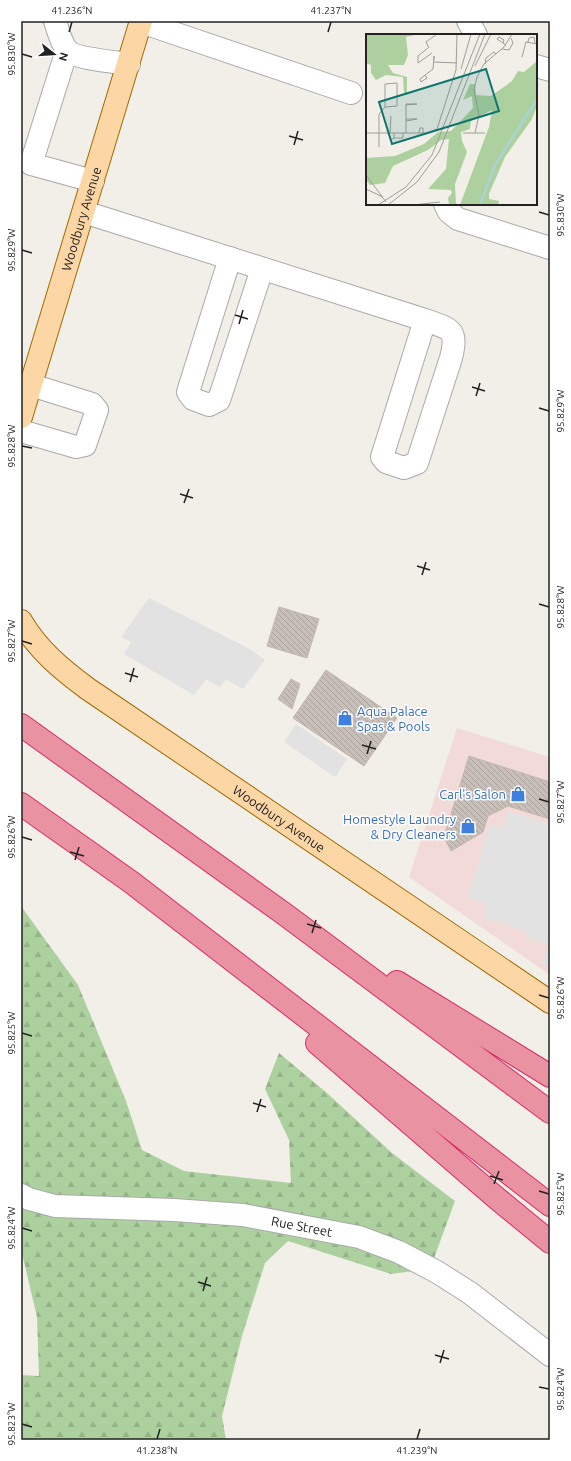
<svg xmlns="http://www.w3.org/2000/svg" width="571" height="1461" font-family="Ubuntu,sans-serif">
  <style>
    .commercial { fill: #f2dad9 }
    .forest { fill: url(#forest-firs) }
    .parking { fill: #e2e2e2 }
    .building { fill: url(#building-back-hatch); stroke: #c4b6ab }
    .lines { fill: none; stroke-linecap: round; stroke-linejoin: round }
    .minor-casing { stroke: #a9a9a9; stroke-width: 24 }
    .major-casing { stroke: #a06b00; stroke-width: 24 }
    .highway-casing { stroke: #dc2a67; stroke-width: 24 }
    .minor { stroke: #fff; stroke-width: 22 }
    .major { stroke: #fcd6a4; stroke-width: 22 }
    .highway { stroke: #e892a2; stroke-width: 22 }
    .ticks { fill: none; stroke: #222; stroke-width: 1.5 }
    .labels { text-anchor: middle; stroke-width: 3; stroke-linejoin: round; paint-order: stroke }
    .street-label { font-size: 13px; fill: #222; stroke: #fff }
    .shop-label { font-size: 13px; fill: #366cbe; stroke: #fff; text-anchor: end }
    .inset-river { fill: none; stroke: #aad3df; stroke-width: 2 }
    .inset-road { fill: none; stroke: #9f9d99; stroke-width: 1 }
    .view { fill: #0f766e; fill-opacity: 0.15; stroke: #0f766e; stroke-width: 2 }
    .inset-edge { fill: none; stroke: #222; stroke-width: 2 }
    .neatline { fill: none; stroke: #222; stroke-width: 1.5 }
    .ticks-label { font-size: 10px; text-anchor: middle; fill: #222 }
  </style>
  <defs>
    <pattern id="forest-firs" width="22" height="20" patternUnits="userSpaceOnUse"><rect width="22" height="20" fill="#add19e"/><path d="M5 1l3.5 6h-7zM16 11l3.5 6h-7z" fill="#95b388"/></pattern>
    <pattern id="building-back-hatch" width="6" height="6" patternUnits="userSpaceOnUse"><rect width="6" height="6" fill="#c7bfb8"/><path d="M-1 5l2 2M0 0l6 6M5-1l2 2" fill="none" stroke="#aba49e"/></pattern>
  </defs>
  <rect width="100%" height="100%" fill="#f2efe9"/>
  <path class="commercial" d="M457,728l93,29v218l-141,-98z"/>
  <path class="forest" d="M21,906l57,79 48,116 16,49 42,21 107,12 -2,-43 -24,-51 14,-36 48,40 65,60 63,48 -25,68 -39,5 -103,-33 -23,22 -23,73 -20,80 4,24h-205v-65l18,1 -2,-59 -16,-68z"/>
  <path class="parking" d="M149,598l99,50 17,12 -22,29 -17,-10 -6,8 -14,-8 -12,16 -70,-41 7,-12 -10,-5z
    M296,724l51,35 -12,18 -51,-35z
    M508,811l42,13v142l-8,-2 6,-20 -23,-7 1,-6 -42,-13 3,-14 -19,-6 22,-74 13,4z"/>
  <path class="building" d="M279,607l40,12 -12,39 -40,-12z
    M326,670l71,48 -33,48 -71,-48z
    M291,679l9,5 -8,25 -14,-10z
    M469,756l81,26v37l-42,-13 -20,10 -5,16 -32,19 -7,-14z"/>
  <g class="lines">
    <g class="minor-casing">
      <g id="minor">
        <path d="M55,21c3,9 6,22 12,29 8,9 49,12 62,14"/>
        <path d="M468,21l8,14"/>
        <path d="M141,22l210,71"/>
        <path d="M67,50l-36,114 62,17"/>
        <path d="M536,66l14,4"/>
        <path d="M445,204l4,8 9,7 92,29"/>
        <path d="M84,212l341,108c26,9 33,9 26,38l-34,105 -13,5 -18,-6 -4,-5 43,-137"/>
        <path d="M230,258l-42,134 5,7 16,6 10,-5 43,-131"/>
        <path d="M21,431l55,16 9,-2 12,-35 -5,-6 -61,-19"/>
        <path id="s1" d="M21,1195l8,4 26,7 119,4 69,5 116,22 40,15 38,20 33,21 80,62"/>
      </g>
    </g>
    <g class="major-casing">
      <g id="major">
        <path id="s2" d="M21,417l120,-396"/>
        <path id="s3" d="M21,621c17,29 40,48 67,68l462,313"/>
      </g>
    </g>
    <g class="highway-casing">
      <path id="highway" d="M21,725l262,188 267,199
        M21,804l110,78 419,323
        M397,982l153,94
        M317,1043l177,153 56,46"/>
    </g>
    <use href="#minor" class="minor"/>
    <use href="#major" class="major"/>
    <use href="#highway" class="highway"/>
  </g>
  <path class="ticks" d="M69,32l3,-10M328,32l3,-10M22,54l10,3M289,136l14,4M294,145l4,-14M539,212l10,3M22,250l10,3M235,315l13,4M239,324l4,-14M472,387l13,4M476,396l4,-13M539,408l10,3M22,446l10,2M180,494l13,4M184,503l5,-14M417,566l13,4M422,575l4,-13M539,604l10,3M22,641l10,3M125,673l13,4M130,682l4,-14M362,745l14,4M367,754l4,-13M539,799l10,3M22,837l10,3M70,852l14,4M75,860l4,-13M307,924l14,4M312,933l4,-13M539,995l10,3M22,1033l10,3M253,1103l13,4M257,1112l4,-13M490,1176l13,4M494,1184l5,-13M539,1191l10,3M22,1228l10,3M198,1282l13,4M203,1291l4,-14M435,1355l14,4M440,1363l4,-13M539,1387l10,2M22,1424l10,3M157,1439l3,-10M417,1439l3,-10"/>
  <defs>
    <g id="shop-bare" transform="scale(1.2)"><path d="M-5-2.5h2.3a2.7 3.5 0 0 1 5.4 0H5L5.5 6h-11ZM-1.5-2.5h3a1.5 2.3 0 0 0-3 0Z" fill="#3f7fe0" stroke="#fff" stroke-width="2.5" paint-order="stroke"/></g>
  </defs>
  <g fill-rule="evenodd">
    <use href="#shop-bare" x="345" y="718"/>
    <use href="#shop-bare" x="518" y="794"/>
    <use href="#shop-bare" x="468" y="826"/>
  </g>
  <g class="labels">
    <g class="street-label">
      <text dy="5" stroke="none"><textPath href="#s2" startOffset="207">Woodbury Avenue</textPath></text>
      <text dy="5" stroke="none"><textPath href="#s3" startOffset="327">Woodbury Avenue</textPath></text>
      <text dy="5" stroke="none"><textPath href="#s1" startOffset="284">Rue Street</textPath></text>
    </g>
    <g class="shop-label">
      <text x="357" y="716" text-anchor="start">Aqua Palace<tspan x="357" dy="15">Spas &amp; Pools</tspan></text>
      <text x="506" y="799">Carl's Salon</text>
      <text x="456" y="824">Homestyle Laundry<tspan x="456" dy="15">&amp; Dry Cleaners</tspan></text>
    </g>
  </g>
  <g transform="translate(366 34)">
    <rect width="171" height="171" fill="#f2efe9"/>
    <path d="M0,0h53l-13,3 2,18 -4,10h-16l5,8 14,4v18l-3,-2 -1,-16 -17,-2 -10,5 -5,-7v-8l-5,-2zM171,27v45l-5,13 -27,38 -16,37v5l10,2 -1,4h-38l29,-78 3,-17 -21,11 -1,8 -9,3 1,9 5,11 -12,32 1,21h-7l-1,-7 4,-5 -1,-3 -23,-1 18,-20 3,-30 -8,1 -13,10 -35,16 -8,17 -15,2 -4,-5v-22l29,-2 29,-12 14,-12 13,-1 22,-23 -1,-12 -9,4 7,-16h5l1,11 15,1 21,-15 6,-10 6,1z" fill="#add19e"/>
    <path class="inset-river" d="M114,171l15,-40 42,-66"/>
    <path class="inset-road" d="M162,8l1,-4 5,-1 1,6M137,9l1,-3 -5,-3 -2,2 9,6M62,14l-10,8v7l14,-10M63,14l-3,-6 11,-8M136,15l7,1 4,-7 -2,-5M156,23l4,-15 11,2M68,28l23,1M119,30l1,-6 8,-6 2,2M109,32l16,-32M95,35l10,-35M59,41l2,3 -6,4 -1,-3 13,-10 1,-13v4M31,49v23l-12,1v-23zM40,87l11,-2h-11M0,99h61l10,-4 19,-59 1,-36M22,99l3,7 3,-2v-5M24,99l1,-17M40,99v-29h11l-11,1M53,99l1,-5h3v5M97,99h22M109,99l4,-18 -5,-25 3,-13 7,-13 20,-17 8,-13M28,104h9v-5M13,113v-33l6,-7M0,141l20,27M0,155l17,8M12,171l28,-18 26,-32 48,-121M22,171l29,-23 22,-30 46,-118M47,171l27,-3"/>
    <path class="view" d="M120,35l13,42 -107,33 -13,-42z"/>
    <rect width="171" height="171" class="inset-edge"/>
  </g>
  <rect width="571" height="1461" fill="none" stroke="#ffffff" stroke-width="44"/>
  <g transform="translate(54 54) rotate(107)" stroke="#ffffff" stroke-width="3" paint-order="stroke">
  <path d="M0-3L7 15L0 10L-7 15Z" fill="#222222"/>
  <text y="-6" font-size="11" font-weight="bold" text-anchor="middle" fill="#222222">N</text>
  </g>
  <rect x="22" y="22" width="527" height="1417" class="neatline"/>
  <g class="ticks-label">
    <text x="72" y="14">41.236°N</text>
    <text x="331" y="14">41.237°N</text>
    <text transform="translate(11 54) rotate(-90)" y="4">95.830°W</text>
    <text transform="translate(560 215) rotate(-90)" y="4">95.830°W</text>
    <text transform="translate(11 250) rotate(-90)" y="4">95.829°W</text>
    <text transform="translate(560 411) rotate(-90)" y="4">95.829°W</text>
    <text transform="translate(11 446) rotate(-90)" y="4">95.828°W</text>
    <text transform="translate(560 607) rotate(-90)" y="4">95.828°W</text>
    <text transform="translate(11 641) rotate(-90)" y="4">95.827°W</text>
    <text transform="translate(560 802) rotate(-90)" y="4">95.827°W</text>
    <text transform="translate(11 837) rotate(-90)" y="4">95.826°W</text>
    <text transform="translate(560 998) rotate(-90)" y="4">95.826°W</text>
    <text transform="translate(11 1033) rotate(-90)" y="4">95.825°W</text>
    <text transform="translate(560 1194) rotate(-90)" y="4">95.825°W</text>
    <text transform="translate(11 1228) rotate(-90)" y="4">95.824°W</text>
    <text transform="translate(560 1389) rotate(-90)" y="4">95.824°W</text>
    <text transform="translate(11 1424) rotate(-90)" y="4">95.823°W</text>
    <text x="157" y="1454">41.238°N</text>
    <text x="417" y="1454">41.239°N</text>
  </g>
</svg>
